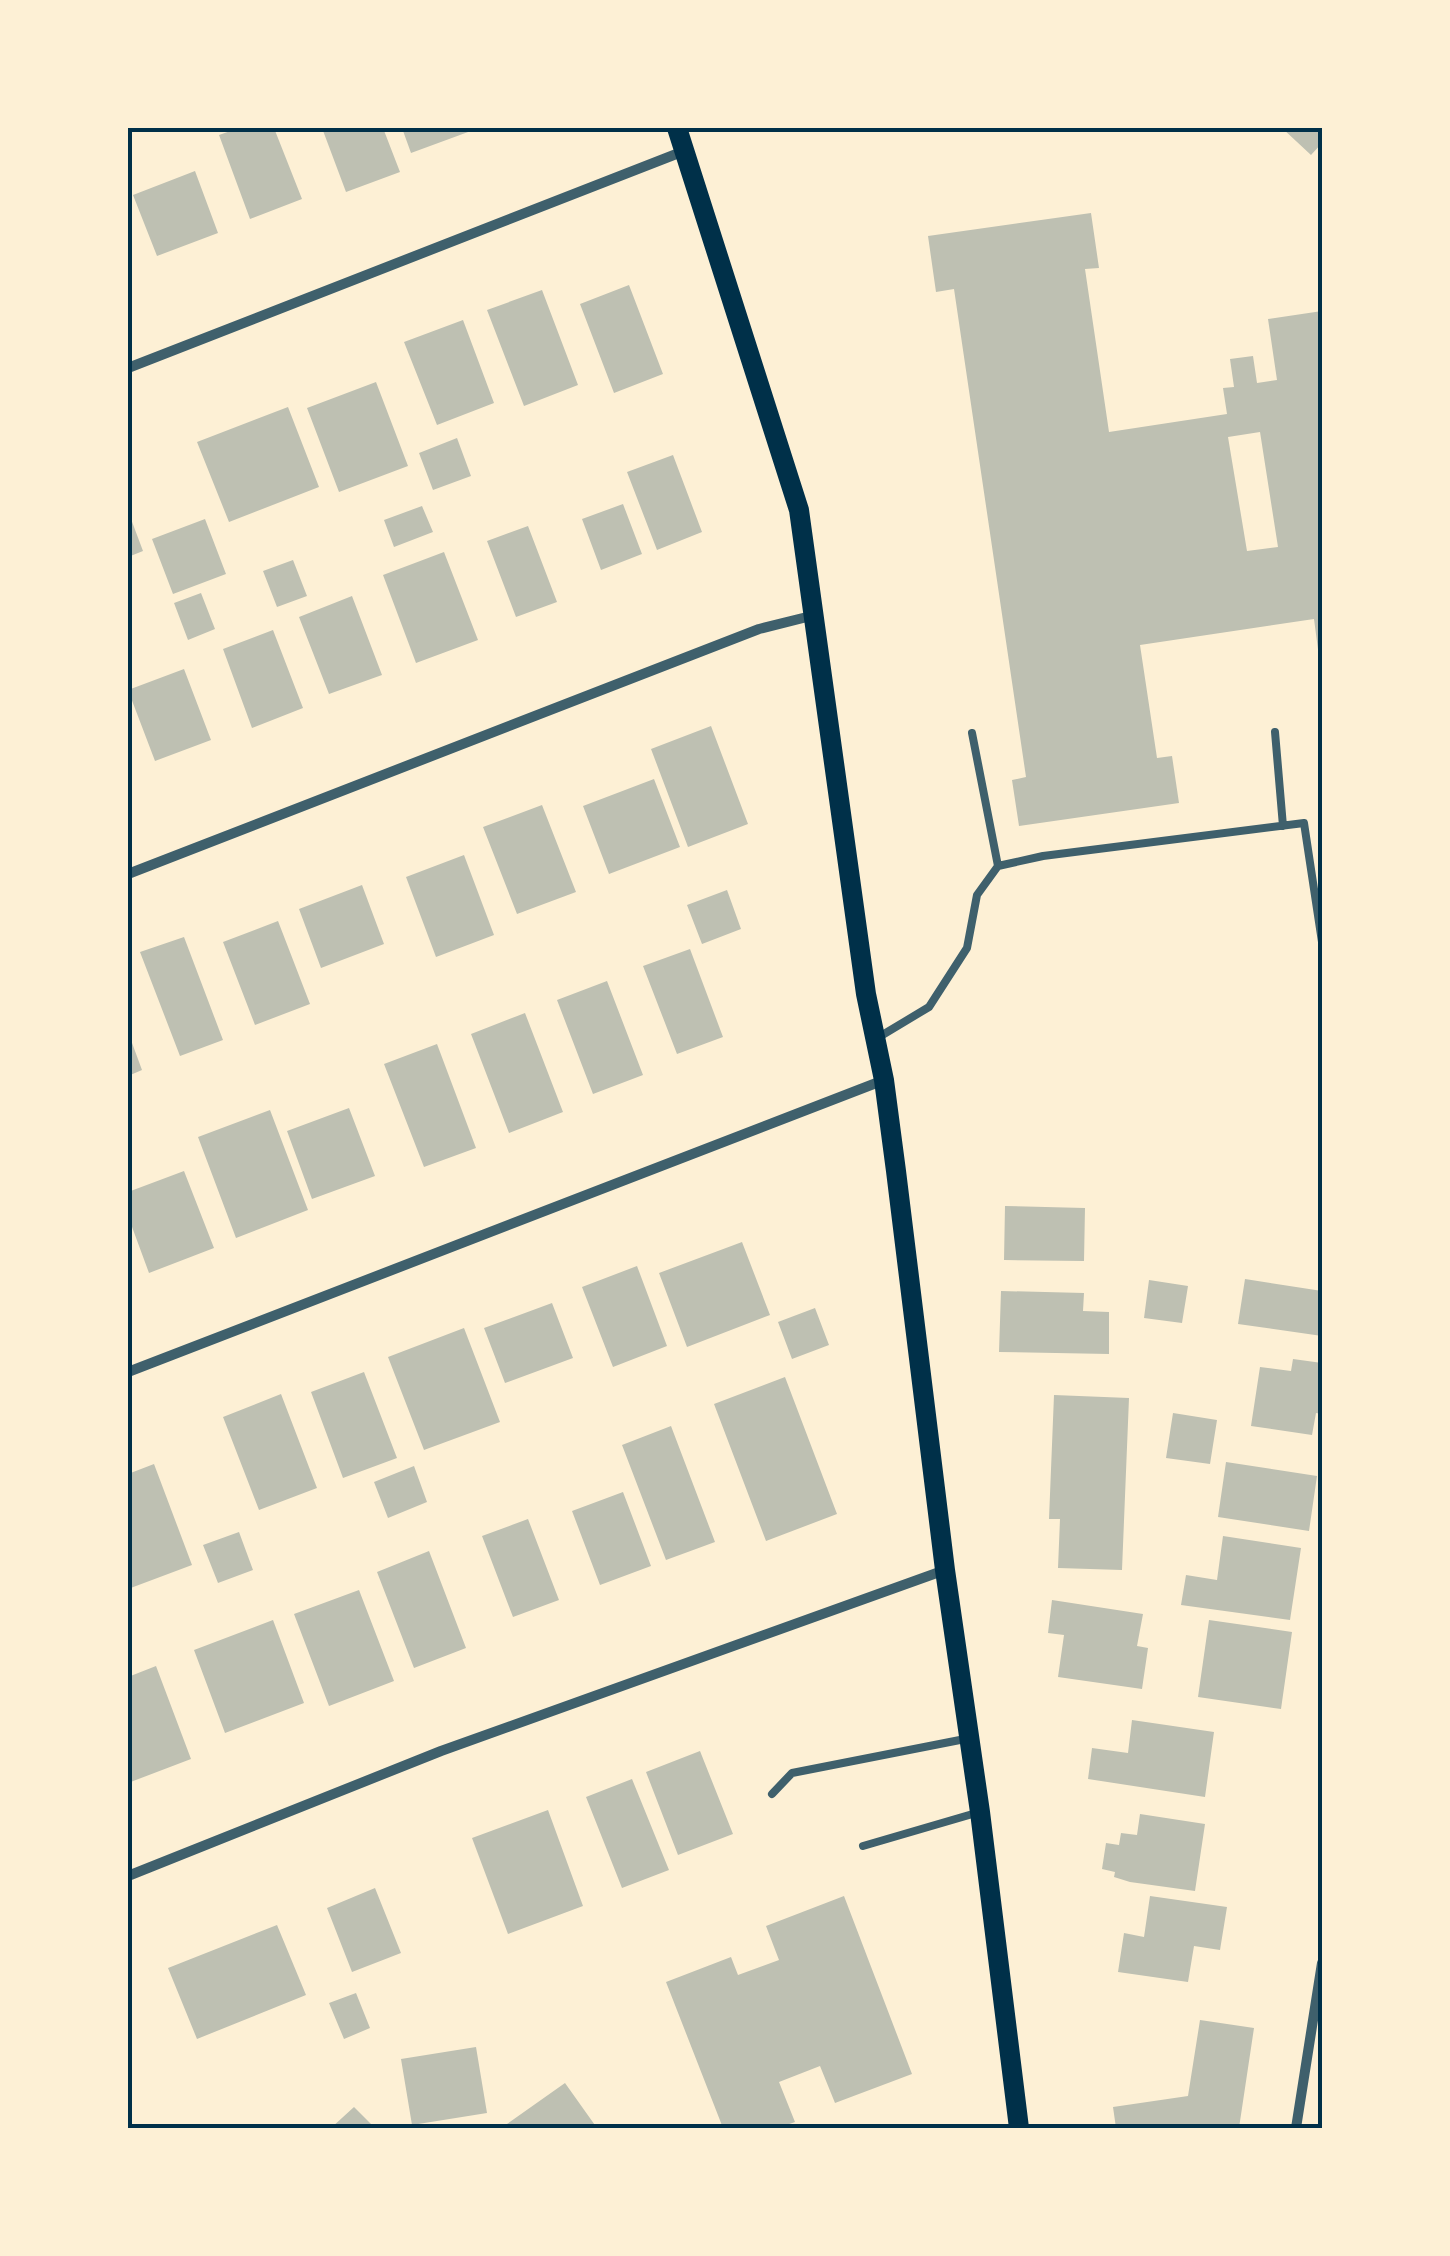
<svg xmlns="http://www.w3.org/2000/svg" width="1450" height="2256" font-family="Figtree,sans-serif">
  <style>
    .building { fill: #bec0b2; fill-rule: evenodd }
    .lines { fill: none; stroke-linecap: round; stroke-linejoin: round }
    .service { stroke: #3f606c; stroke-width: 8 }
    .minor { stroke: #3f606c; stroke-width: 10 }
    .secondary { stroke: #003049; stroke-width: 20 }
    .neatline { fill: none; stroke: #003049; stroke-width: 4 }
  </style>
  <rect width="100%" height="100%" fill="#fdf0d5"/>
  <path class="building" d="M239,128h35l28,71 -52,20 -31,-84z
    M322,128h61l17,44 -54,20z
    M402,128h77l-68,25z
    M1282,128h40v15l-11,12z
    M195,171l23,62 -61,23 -24,-61z
    M1091,213l8,55 -14,1 24,163 118,-18 -4,-26 11,-1 -4,-28 23,-3 4,27 20,-3 -9,-61 54,-8v346h-3l-5,-38 -174,26 17,113 15,-2 7,47 -160,23 -7,-46 14,-3 -72,-488 -18,3 -8,-56zM1260,432l18,115 -31,4 -19,-114z
    M629,285l34,89 -49,19 -34,-89z
    M542,290l36,95 -54,21 -37,-96z
    M463,320l31,83 -57,22 -33,-83z
    M376,382l32,84 -69,26 -32,-84z
    M288,407l31,80 -90,35 -32,-80z
    M457,438l14,38 -38,14 -14,-37z
    M673,455l29,77 -45,18 -30,-78z
    M623,504l19,50 -41,16 -19,-51z
    M422,506l11,26 -39,15 -10,-27z
    M128,511l15,40 -15,6z
    M205,519l21,55 -53,20 -21,-55z
    M528,526l29,76 -41,15 -29,-76z
    M444,552l34,88 -62,23 -33,-88z
    M293,560l14,36 -30,11 -14,-36z
    M201,593l14,36 -27,11 -14,-37z
    M352,596l30,79 -53,19 -30,-77z
    M273,630l30,78 -51,20 -29,-79z
    M184,669l27,71 -56,21 -27,-71z
    M711,726l37,98 -60,23 -37,-98z
    M654,779l26,68 -71,27 -26,-68z
    M542,805l34,87 -59,22 -34,-87z
    M464,855l30,80 -58,22 -30,-80z
    M362,885l22,59 -63,24 -22,-59z
    M727,890l14,39 -39,15 -15,-39z
    M278,921l32,83 -55,21 -32,-83z
    M184,937l39,103 -43,16 -40,-104z
    M690,949l33,88 -46,17 -34,-88z
    M607,981l36,94 -50,19 -36,-94z
    M525,1013l38,99 -54,21 -38,-99z
    M128,1032l14,38 -14,6z
    M437,1044l39,104 -52,19 -40,-103z
    M349,1108l26,68 -63,23 -25,-68z
    M270,1110l38,100 -72,28 -38,-101z
    M184,1171l30,77 -65,25 -21,-57v-24z
    M1005,1206l80,2 -1,53 -80,-1z
    M742,1242l28,73 -83,32 -28,-74z
    M637,1266l30,80 -54,21 -31,-80z
    M1245,1279l77,12v45l-84,-12z
    M1149,1280l39,6 -6,37 -38,-5z
    M1001,1291l83,2 -1,18 26,1v42l-110,-2z
    M552,1303l21,55 -68,25 -21,-55z
    M815,1308l14,37 -37,14 -14,-37z
    M464,1328l36,94 -76,28 -36,-93z
    M1293,1359l29,4v51l-6,-1 -4,22 -61,-9 9,-59 31,4z
    M364,1372l33,86 -54,20 -32,-86z
    M785,1377l52,137 -71,27 -52,-137z
    M281,1394l36,94 -58,22 -36,-93z
    M1054,1395l75,3 -7,172 -64,-2 2,-49h-11z
    M1173,1413l44,7 -7,44 -44,-6z
    M671,1426l44,116 -49,18 -44,-115z
    M1226,1462l91,14 -8,55 -91,-14z
    M154,1464l38,101 -64,24v-115z
    M414,1466l13,36 -39,16 -14,-36z
    M623,1492l28,74 -51,19 -28,-74z
    M528,1519l31,81 -46,17 -31,-81z
    M239,1532l14,38 -35,13 -15,-38z
    M1223,1536l78,12 -11,72 -109,-15 5,-30 31,5z
    M429,1551l37,97 -52,20 -37,-96z
    M359,1590l35,91 -65,25 -35,-92z
    M1052,1600l91,14 -6,32 11,2 -6,41 -84,-12 6,-42 -16,-2z
    M273,1620l31,83 -79,30 -31,-83z
    M1209,1620l83,12 -11,77 -83,-12z
    M156,1666l35,93 -63,24v-106z
    M1132,1720l82,12 -9,65 -117,-18 4,-31 36,5z
    M700,1751l33,83 -55,21 -32,-83z
    M632,1779l37,91 -47,18 -36,-91z
    M548,1810l35,96 -75,28 -36,-96z
    M1140,1814l65,10 -10,67 -65,-9 -16,-5 1,-5 -13,-3 4,-26 13,2 2,-12 16,2z
    M375,1888l26,65 -49,19 -25,-64z
    M844,1896l68,178 -77,29 -15,-37 -41,16 16,40 -17,6h-55l-57,-146 65,-25 7,18 41,-15 -13,-34z
    M1150,1896l77,11 -7,43 -26,-4 -6,36 -70,-10 6,-39 20,4z
    M277,1925l29,70 -109,44 -29,-71z
    M356,1993l14,35 -26,11 -15,-36z
    M1200,2020l54,8 -15,100h-123l-3,-21 75,-11z
    M476,2047l11,66 -75,12 -11,-66z
    M565,2083l32,45h-87l-3,-4z
    M354,2107l21,21h-44z"/>
  <g class="lines">
    <path class="service" d="M1275,732l8,94
      M972,733l26,133
      M879,1037l50,-30 38,-59 10,-53 21,-29 45,-10 261,-33 18,119
      M772,1794l20,-21 173,-34
      M863,1846l113,-33"/>
    <path class="minor" d="M128,368l556,-217
      M128,874l631,-245 56,-14
      M128,1372l756,-292
      M128,1876l313,-125 504,-181
      M1296,2128l26,-165"/>
    <path class="secondary" d="M677,128l122,382 67,484 18,86 12,91 49,399 35,242 39,316"/>
  </g>
  <rect width="1450" height="2256" fill="none" stroke="#fdf0d5" stroke-width="260"/>
  <rect x="130" y="130" width="1190" height="1996" class="neatline"/>
</svg>
